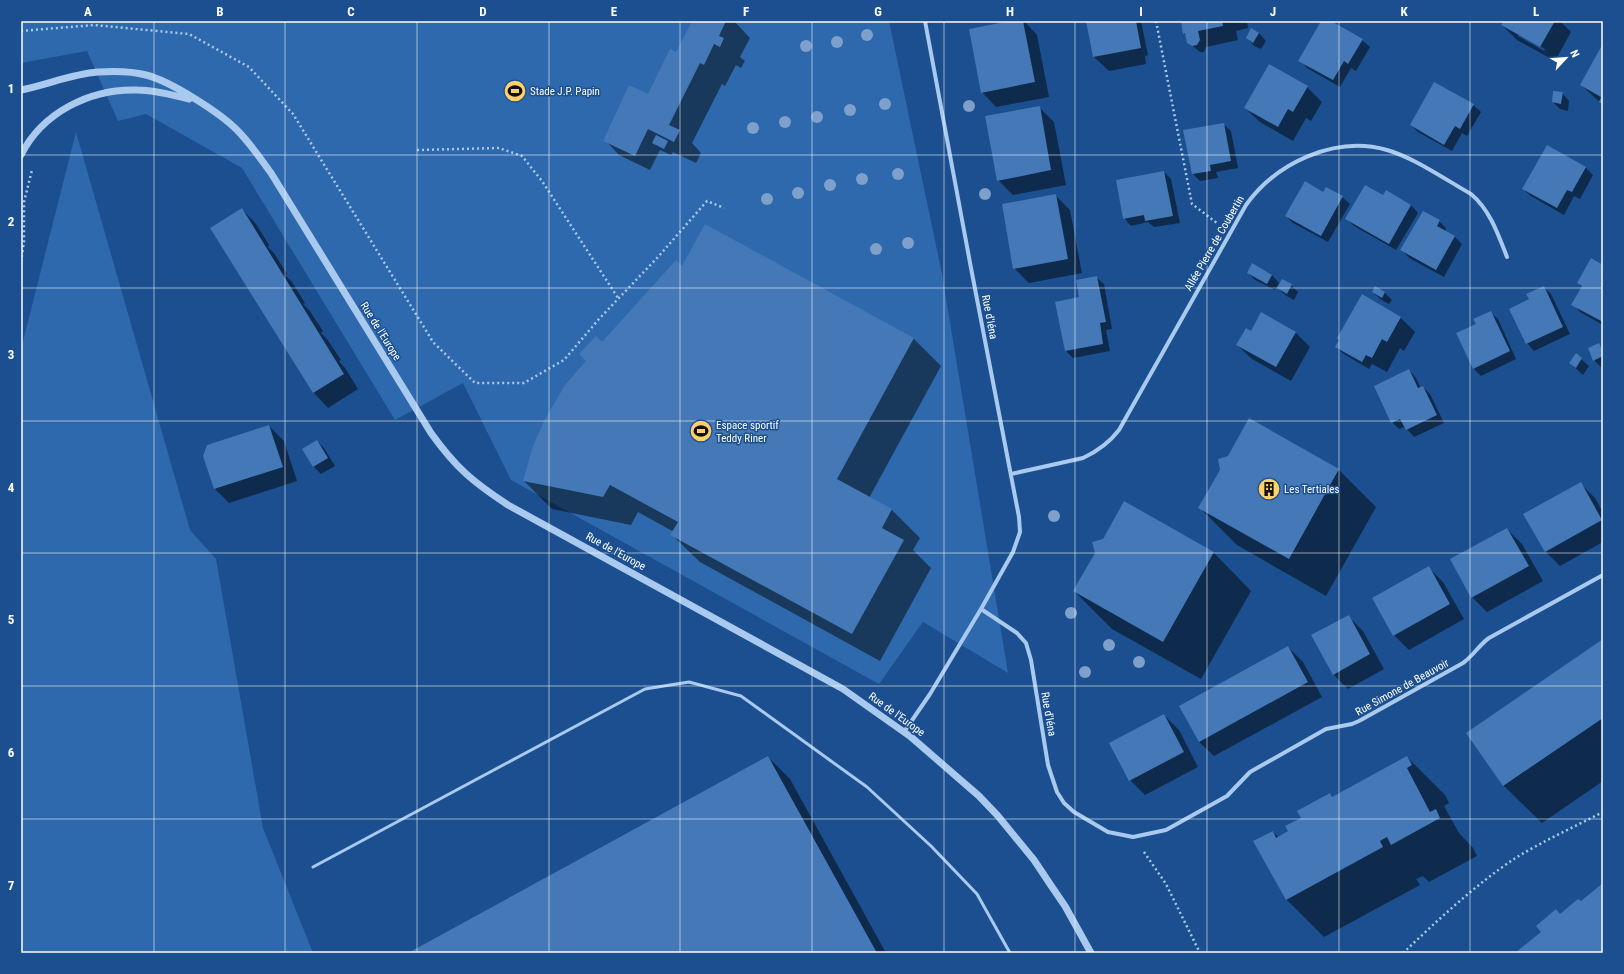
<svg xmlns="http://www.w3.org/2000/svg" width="1624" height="974" font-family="'Roboto Condensed',sans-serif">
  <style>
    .green { fill: #2e69ad }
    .shadow { fill: #0007; fill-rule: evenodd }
    .building { fill: #4478b7 }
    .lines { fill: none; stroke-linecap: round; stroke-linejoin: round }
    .path { stroke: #a9c9ee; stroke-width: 2.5; stroke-dasharray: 2 3; stroke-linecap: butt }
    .service { stroke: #a9c9ee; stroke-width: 3 }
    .minor { stroke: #a9c9ee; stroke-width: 4 }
    .tertiary { stroke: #a9c9ee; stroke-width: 7 }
    .tree { fill: #7ea0ca }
    .grid { fill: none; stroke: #fff; stroke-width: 1; stroke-opacity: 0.55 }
    .labels { text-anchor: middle; stroke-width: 3; stroke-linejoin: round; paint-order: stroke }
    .poi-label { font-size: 11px; fill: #fff; stroke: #1b4f8f; text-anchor: start }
    .street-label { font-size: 11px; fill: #fff; stroke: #1b4f8f }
    .neatline { fill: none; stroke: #fff; stroke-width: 1.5 }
    .grid-label { font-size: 13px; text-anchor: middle; font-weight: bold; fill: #fff }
  </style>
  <rect width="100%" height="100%" fill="#1b4f8f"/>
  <path class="green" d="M21,21h868l53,253 66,399 -85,-51 -44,62 -368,-204 -48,-97 -68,37 -153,-252 -96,-54 -28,7 -31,-70 -66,12z
    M76,132l114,398 26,29 47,269 50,125h-292v-604z"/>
  <path class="shadow" d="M693,21h41l16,17 -10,19 5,4 -4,7 -5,-3 -11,21 -3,-2 -30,59 9,10 -5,10 -23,-11 -2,3 -11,-5 -10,20 -31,-15 -14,-15 44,-44 28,-43z
    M1016,21h8l13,14 12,62 -53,10 -14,-15z
    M1087,21h54l7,34 -3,1 1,8 -37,7 -15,-14z
    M1182,21h65l1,7 -12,3 2,9 -32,7 -2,5h-4l-12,-10 -1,-6 -3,-3z
    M1322,21h7l33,19 8,7 -14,24 -5,-3 -11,19 -33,-19 -7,-8z
    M1505,21h55l11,11 -16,29 -38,-21 -15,-15zM1518,34l27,15 -1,2 -26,-15z
    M1259,33l7,8 -5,8 -7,-3 -7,-8z
    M1603,49v56l-22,-20z
    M1307,87l15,15 -11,19 -5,-3 -13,23 -33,-19 -15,-14z
    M1562,93l7,8 -1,10 -8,-2 -7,-7z
    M1473,105l8,7 -14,24 -5,-3 -10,18 -34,-19 -7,-7z
    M1039,107l15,15 12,63 -53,10 -15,-15z
    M1223,124l8,7 7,37 -22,4 2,6 -18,3 -7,-7 -8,-43z
    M1547,146l39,22 7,7 -13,24 -6,-3 -10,19 -33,-19 -8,-7z
    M1164,172l7,7 9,44 -26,4 -6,-5 -17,4 -7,-8z
    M1327,188l15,9 8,7 -22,38 -35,-19 -7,-7 38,-23z
    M1055,195l15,15 12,63 -53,10 -15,-15z
    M1384,196l27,9 7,8 -22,37 -42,-24 -7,-7z
    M242,209l14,15 13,21 -1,2 6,6 13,21 -2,1 7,7 13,21 -2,1 6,6 14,21 -2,2 6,6 14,21 -2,1 6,7 13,21 -30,19 -14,-15 -14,-22z
    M1439,221l7,7 -1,3 10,6 7,7 -18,33 -35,-19 -7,-8z
    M1603,266v59l-23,-13 -7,-8 9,-17 -4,-4z
    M683,267l230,71 28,28 -72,132 23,12 28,28 -7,12 18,18 -51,93 -180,-99 -28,-27 2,-3 -36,-20 -7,13 -79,-16 -28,-28 78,-137z
    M1248,273l24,2 7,8 -4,7 -20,-10z
    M1096,277l8,7 8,45 -6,1 4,21 -37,7 -7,-7 14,-53z
    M1291,285l7,7 -4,8 -9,-5 -7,-7z
    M1543,287l8,7 19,40 -36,17 -7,-8 3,-43z
    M1373,292h11l8,8 -3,4 -9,-5z
    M1490,312l8,7 18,40 -35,17 -7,-7 3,-44z
    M1400,317l15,15 -11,19 -4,-3 -13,24 -15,-8 -3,5 -25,-15 -8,-7z
    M1251,332h44l15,15 -19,34 -39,-22 -15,-14z
    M1599,345l4,4v18h-2l-7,-7z
    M1576,355l13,11 -6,9 -13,-12z
    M1409,370l7,8 5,10 2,-1 7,7 14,29 -30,14 -9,-10 -6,2 -7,-7z
    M1250,420l89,50 37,37 -50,89 -89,-51 -37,-37 30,-50z
    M269,426l15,15 13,40 -68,22 -14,-14z
    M317,441l7,7 11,18 -14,8 -7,-7 -11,-17z
    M1580,483l15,15 8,14v30l-43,24 -15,-15z
    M1124,503l90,50 37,38 -50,88 -89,-50 -38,-38z
    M1507,529l15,15 21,37 -56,31 -15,-15z
    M1429,568l14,14 21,37 -55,31 -15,-15z
    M1348,616l15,15 21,38 -36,20 -15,-15z
    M1603,640v141l-61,42 -38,-37 -36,-53z
    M1288,647l15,15 19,35 -108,59 -15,-14z
    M1164,715l15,15 19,37 -53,28 -15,-15z
    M768,757l22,22 96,174h-476z
    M1407,757l38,38 4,8 -5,3 15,27 14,15 4,8 -48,26 -6,-6 -7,3 4,6 -96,52 -37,-37 -32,-58 18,-10 6,6 11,-6 13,-14 27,-24 3,4z"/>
  <path class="building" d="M692,21h34l-7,15 5,2 -4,9 -6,-3 -10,21 -4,-2 -31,62 11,5 -6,12 -26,-13 -13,27 -32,-15 26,-56 19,9 22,-45 6,3z
    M1010,21h13l12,61 -54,11 -12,-64z
    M1086,21h50l5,27 -48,9z
    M1181,21h41l1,5 -25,5 2,9 -3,5 -5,1 -5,-3 -2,-10 -2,1z
    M1321,21h10l32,18 -15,25 -4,-3 -11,19 -35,-19z
    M1504,21h51l-15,26 -39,-22z
    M1251,28l8,5 -6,10 -7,-5z
    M1601,47l2,1v57l-4,-3 2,-5 -21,-12z
    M1269,64l39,22 -15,26 -5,-3 -10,18 -34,-19z
    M1434,82l40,22 -14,25 -5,-3 -11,19 -34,-20z
    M1553,91l10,1 -2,12 -9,-2z
    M1040,106l11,64 -54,11 -12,-65z
    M1224,123l7,38 -21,4 1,6 -19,3 -9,-44z
    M656,135l12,6 -4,8 -12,-6z
    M1547,145l39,22 -14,25 -5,-2 -10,18 -35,-19z
    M1164,171l9,45 -28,5 -1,-6 -21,4 -7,-39z
    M1305,181l18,11 3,-5 17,9 -22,40 -36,-20z
    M1365,185l18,10 3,-5 25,15 -22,39 -44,-25z
    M1056,194l12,65 -55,10 -11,-65z
    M242,208l102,166 -31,19 -103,-165z
    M1423,211l17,9 -3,6 18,10 -19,34 -36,-20z
    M705,224l209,114 -77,141 55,30 -10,19 22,12 -52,94 -182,-99 8,-13 -68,-37 -7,12 -80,-16 10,-35 12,-27 20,-34 21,-24 -7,-7 17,-18 6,6 74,-82 6,6z
    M1591,258l12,7v57l-32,-17 11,-19 -5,-3z
    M1252,263l20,12 -5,9 -20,-11z
    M1097,276l9,46 -6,1 3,21 -38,7 -10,-49 24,-5 -3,-17z
    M1282,279l10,5 -5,10 -10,-6z
    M1375,286l10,6 -3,6 -10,-6z
    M1544,286l19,41 -37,17 -17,-35 20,-10 -3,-5z
    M1362,294l39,23 -14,25 -5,-3 -10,19 -6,-3 -4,7 -27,-15 4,-7 -2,-2z
    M1491,311l19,40 -37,18 -17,-36 20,-9 -3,-5z
    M1261,312l35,20 -20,35 -40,-22 10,-17 5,3z
    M1599,343l4,8v5l-10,5 -5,-13z
    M1576,353l6,5 -6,10 -7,-5z
    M1409,369l9,19 5,-2 14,29 -31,15 -6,-11 -9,4 -17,-37z
    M1249,418l90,51 -50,90 -91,-51 22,-38 -2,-11 10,-3z
    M269,425l14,42 -69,22 -11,-33 4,-11z
    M317,440l11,18 -15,9 -11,-18z
    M1581,482l21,38 -57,32 -22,-38z
    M1124,501l90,51 -51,90 -90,-51 22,-38 -3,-11 11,-3z
    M1507,528l22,38 -58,32 -21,-39z
    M1429,566l21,38 -57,32 -21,-38z
    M1349,615l21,39 -37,21 -22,-40z
    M1603,639v79l-100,68 -37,-53z
    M1288,646l20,36 -109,60 -20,-36z
    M1164,714l20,38 -55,29 -20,-38z
    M768,756l109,197h-469z
    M1407,756l5,9 -5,3 23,44 6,-3 4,9 -49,27 -4,-8 -7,4 3,6 -97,53 -33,-59 20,-10 3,7 12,-7 -3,-5 16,-8 -4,-7 33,-18 2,4z
    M1603,883v70h-88l26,-21 -5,-6 20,-17 4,5 18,-15 3,2z"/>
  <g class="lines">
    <path class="path" d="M1156,21l36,183 25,19
      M21,31l73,-6 95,9 60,33 44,47 140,228 42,41h49l40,-23 35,-41 59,-62 49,-56 17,7
      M417,150l82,-2 23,8 20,25 76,117
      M21,262l3,-21v-39l8,-32
      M1144,852l22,32 34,69
      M1403,953c34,-32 72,-68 111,-94 27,-17 60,-32 89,-47"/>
    <path class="service" d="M313,867l332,-178 44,-7 52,14 126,91 64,59 46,48 33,59"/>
    <path class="minor" d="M1011,474l72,-16c15,-7 26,-15 36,-28l127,-225c30,-42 89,-70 141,-55 28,8 59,30 84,44 19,16 27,40 36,63
      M981,609l36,24 9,10 5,17 17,105 9,27 7,11 10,9 34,20 25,5 33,-7 61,-34 23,-24 76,-43 26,-5 7,-3 104,-58c10,-7 16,-18 26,-25l114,-63
      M904,732l26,-38 51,-85 32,-57 7,-20 -1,-15 -48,-249 -46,-247"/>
    <path class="tertiary" d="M21,90c26,-5 50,-16 77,-18 15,-1 33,-1 48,3 24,6 73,37 91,55 13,13 23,28 34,43l160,260c25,35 42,49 77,72l335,184 68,48 68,59 19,20 36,44 18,27 13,19 26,47
      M21,155c21,-42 69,-67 117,-65 17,0 34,5 51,9"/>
  </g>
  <g class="tree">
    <circle cx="867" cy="35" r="6"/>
    <circle cx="837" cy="42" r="6"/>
    <circle cx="806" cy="46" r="6"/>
    <circle cx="885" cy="104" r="6"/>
    <circle cx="969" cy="106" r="6"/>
    <circle cx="850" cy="110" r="6"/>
    <circle cx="817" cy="117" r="6"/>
    <circle cx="785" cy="122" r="6"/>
    <circle cx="753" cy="128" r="6"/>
    <circle cx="898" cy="174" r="6"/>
    <circle cx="862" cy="179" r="6"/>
    <circle cx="830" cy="185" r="6"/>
    <circle cx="798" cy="193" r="6"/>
    <circle cx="985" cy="194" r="6"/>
    <circle cx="767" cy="199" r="6"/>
    <circle cx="908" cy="243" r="6"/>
    <circle cx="876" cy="249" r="6"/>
    <circle cx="1054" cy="516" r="6"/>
    <circle cx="1071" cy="613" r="6"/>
    <circle cx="1109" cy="645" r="6"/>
    <circle cx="1139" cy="662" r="6"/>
    <circle cx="1085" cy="672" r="6"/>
  </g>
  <path class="grid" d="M154,21v932M285,21v932M417,21v932M549,21v932M680,21v932M812,21v932M944,21v932M1075,21v932M1207,21v932M1339,21v932M1470,21v932M21,155h1582M21,288h1582M21,421h1582M21,553h1582M21,686h1582M21,819h1582"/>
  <defs>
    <g id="stadium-disc" transform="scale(1.15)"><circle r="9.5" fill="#ffd166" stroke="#1b4f8f"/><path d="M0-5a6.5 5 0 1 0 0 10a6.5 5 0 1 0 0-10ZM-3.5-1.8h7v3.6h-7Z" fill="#111"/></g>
    <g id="building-disc" transform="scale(1.15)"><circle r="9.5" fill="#ffd166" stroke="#1b4f8f"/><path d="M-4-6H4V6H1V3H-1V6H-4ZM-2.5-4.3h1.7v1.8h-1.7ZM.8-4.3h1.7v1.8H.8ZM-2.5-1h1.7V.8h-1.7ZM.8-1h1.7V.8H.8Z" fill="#111"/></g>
  </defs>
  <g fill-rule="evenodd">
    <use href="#stadium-disc" x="515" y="91"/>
    <use href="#stadium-disc" x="701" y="431"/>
    <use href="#building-disc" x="1269" y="489"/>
  </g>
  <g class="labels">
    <g class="poi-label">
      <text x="530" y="95">Stade J.P. Papin</text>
      <text x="716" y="429">Espace sportif<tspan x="716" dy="13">Teddy Riner</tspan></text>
      <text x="1284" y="493">Les Tertiales</text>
    </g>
    <g class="street-label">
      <text transform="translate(1214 243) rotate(-60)" y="4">Allée Pierre de Coubertin</text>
      <text transform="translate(990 317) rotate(79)" y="4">Rue d'Iéna</text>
      <text transform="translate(381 331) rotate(58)" y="4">Rue de l'Europe</text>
      <text transform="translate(616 551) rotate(29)" y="4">Rue de l'Europe</text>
      <text transform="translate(1402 687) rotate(-29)" y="4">Rue Simone de Beauvoir</text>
      <text transform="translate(897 714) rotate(36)" y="4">Rue de l'Europe</text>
      <text transform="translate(1049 714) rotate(80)" y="4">Rue d'Iéna</text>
    </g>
  </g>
  <rect width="1624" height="974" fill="none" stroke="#1b4f8f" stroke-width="44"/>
  <g transform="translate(1566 58) rotate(64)" stroke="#1b4f8f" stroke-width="3" paint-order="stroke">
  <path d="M0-3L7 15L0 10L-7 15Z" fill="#ffffff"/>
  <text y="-6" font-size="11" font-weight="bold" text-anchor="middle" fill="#ffffff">N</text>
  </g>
  <rect x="22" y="22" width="1580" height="930" class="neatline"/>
  <g class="grid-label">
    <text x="88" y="16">A</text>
    <text x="220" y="16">B</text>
    <text x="351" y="16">C</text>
    <text x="483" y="16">D</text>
    <text x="614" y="16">E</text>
    <text x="746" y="16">F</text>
    <text x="878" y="16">G</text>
    <text x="1010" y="16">H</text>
    <text x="1141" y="16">I</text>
    <text x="1273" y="16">J</text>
    <text x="1404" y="16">K</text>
    <text x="1536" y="16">L</text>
    <text x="11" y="93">1</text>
    <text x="11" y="226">2</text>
    <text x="11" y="359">3</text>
    <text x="11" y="492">4</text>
    <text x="11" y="624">5</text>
    <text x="11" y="757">6</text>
    <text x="11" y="890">7</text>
  </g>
</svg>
